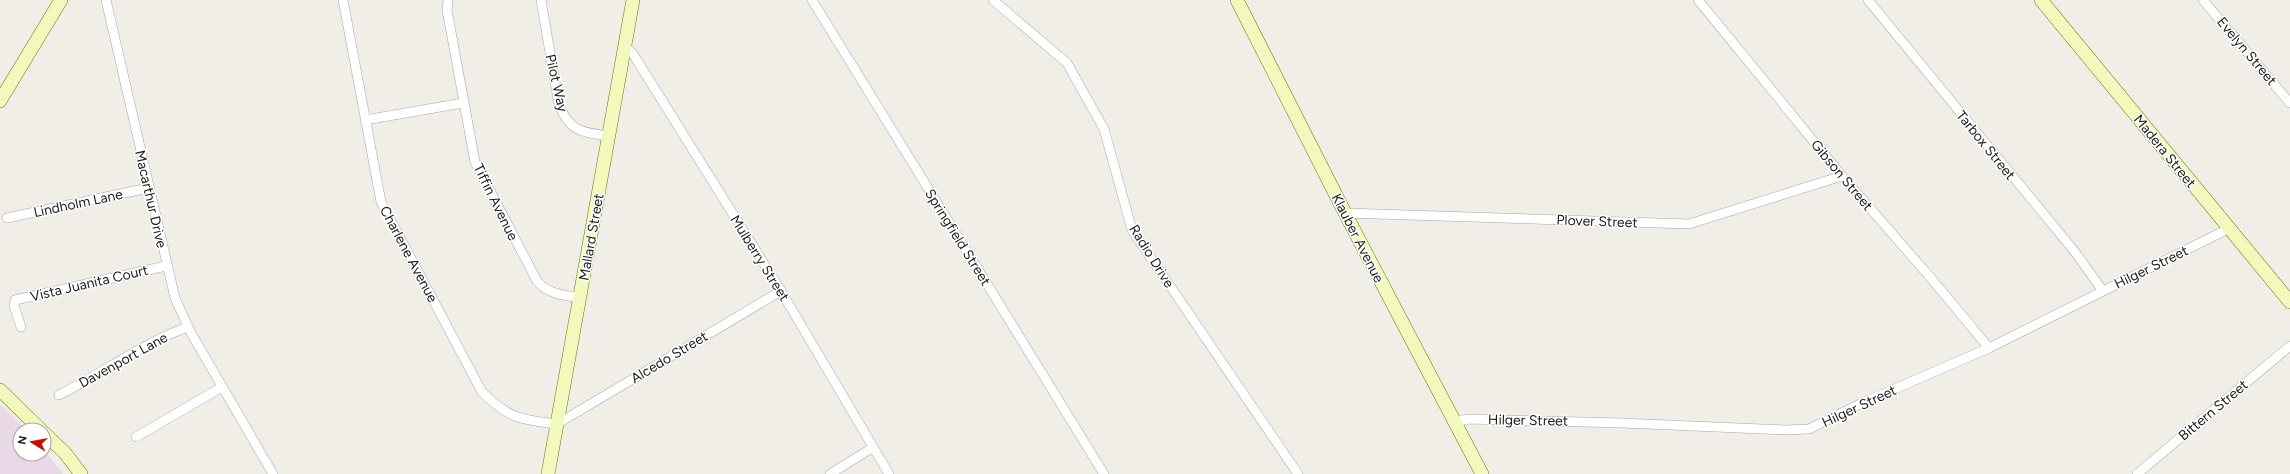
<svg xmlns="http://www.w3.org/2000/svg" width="2290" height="474" font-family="Figtree,sans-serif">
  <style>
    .industrial { fill: #e9d9e6 }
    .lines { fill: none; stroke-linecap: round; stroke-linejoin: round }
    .street-casing { stroke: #a7a7a7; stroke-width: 10 }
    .secondary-casing { stroke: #677707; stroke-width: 14 }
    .street { stroke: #fff; stroke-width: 9 }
    .secondary { stroke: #f3f9bd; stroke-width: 13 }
    .labels { text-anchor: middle; stroke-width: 3; stroke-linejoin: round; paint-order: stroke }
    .street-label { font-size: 14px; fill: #202020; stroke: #fff }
  </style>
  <rect width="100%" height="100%" fill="#f0eee7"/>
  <path class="industrial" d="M0,404l26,26h-6v24h24v-4l19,24h-63z"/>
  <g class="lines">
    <g class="street-casing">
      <path id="street" d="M106,0l69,298 16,35 82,141
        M343,0l38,202 101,190c26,26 39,28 75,32l224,-133
        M448,0l-1,10 28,152 62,119c10,13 27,14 43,17
        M541,0l18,105c11,27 23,27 49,31
        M812,0l292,474
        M993,0l74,63 37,66 28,101 166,244
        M1698,0l144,176 88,101 59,71
        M1868,0l207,252 28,39
        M2203,0l87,103
        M625,46l8,8 148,237 108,183
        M365,120l98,-17
        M1345,213l344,11 153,-48
        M7,218l141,-30
        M21,327l-7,-21 1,-6 151,-34
        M59,395c43,-21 83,-52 129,-68
        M1455,422l13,-3 154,4 164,7 23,-1 51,-25 129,-56 239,-119
        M136,437l86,-50
        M830,474l42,-26
        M2137,474l153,-128"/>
    </g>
    <g class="secondary-casing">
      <path id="secondary" d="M1237,0l108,213 137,261
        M2041,0l249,302
        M0,101l61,-101
        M0,390l41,40
        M44,433l21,20 16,21
        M548,474l85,-474"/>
    </g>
    <use href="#street" class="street"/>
    <use href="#secondary" class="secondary"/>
  </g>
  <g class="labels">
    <g class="street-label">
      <text transform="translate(2247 51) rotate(50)" y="5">Evelyn Street</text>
      <text transform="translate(557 83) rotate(77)" y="5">Pilot Way</text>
      <text transform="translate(1986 145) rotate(51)" y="5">Tarbox Street</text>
      <text transform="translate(2165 151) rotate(51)" y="5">Madera Street</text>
      <text transform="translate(1842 175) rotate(50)" y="5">Gibson Street</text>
      <text transform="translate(151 199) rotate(77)" y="5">Macarthur Drive</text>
      <text transform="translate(496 202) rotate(64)" y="5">Tiffin Avenue</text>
      <text transform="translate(78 203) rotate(-12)" y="5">Lindholm Lane</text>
      <text transform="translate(1597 221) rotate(2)" y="5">Plover Street</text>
      <text transform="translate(591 237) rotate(-80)" y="5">Mallard Street</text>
      <text transform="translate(958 237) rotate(58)" y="5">Springfield Street</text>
      <text transform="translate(1358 238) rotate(63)" y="5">Klauber Avenue</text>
      <text transform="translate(409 254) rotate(62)" y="5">Charlene Avenue</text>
      <text transform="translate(1152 256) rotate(58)" y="5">Radio Drive</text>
      <text transform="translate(760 258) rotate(58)" y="5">Mulberry Street</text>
      <text transform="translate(2151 267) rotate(-26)" y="5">Hilger Street</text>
      <text transform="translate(89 283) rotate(-13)" y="5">Vista Juanita Court</text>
      <text transform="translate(669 357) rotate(-31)" y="5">Alcedo Street</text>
      <text transform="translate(123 360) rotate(-29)" y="5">Davenport Lane</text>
      <text transform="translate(1859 406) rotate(-25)" y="5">Hilger Street</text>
      <text transform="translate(2213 410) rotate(-40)" y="5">Bittern Street</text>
      <text transform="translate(1528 420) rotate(1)" y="5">Hilger Street</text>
    </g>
  </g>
  <g transform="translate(32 442) rotate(281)"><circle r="19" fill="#ffffff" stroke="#a6a6a6"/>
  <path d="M0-3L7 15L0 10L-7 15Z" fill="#cc0c04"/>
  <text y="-6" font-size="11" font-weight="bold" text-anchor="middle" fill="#202020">N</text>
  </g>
</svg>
